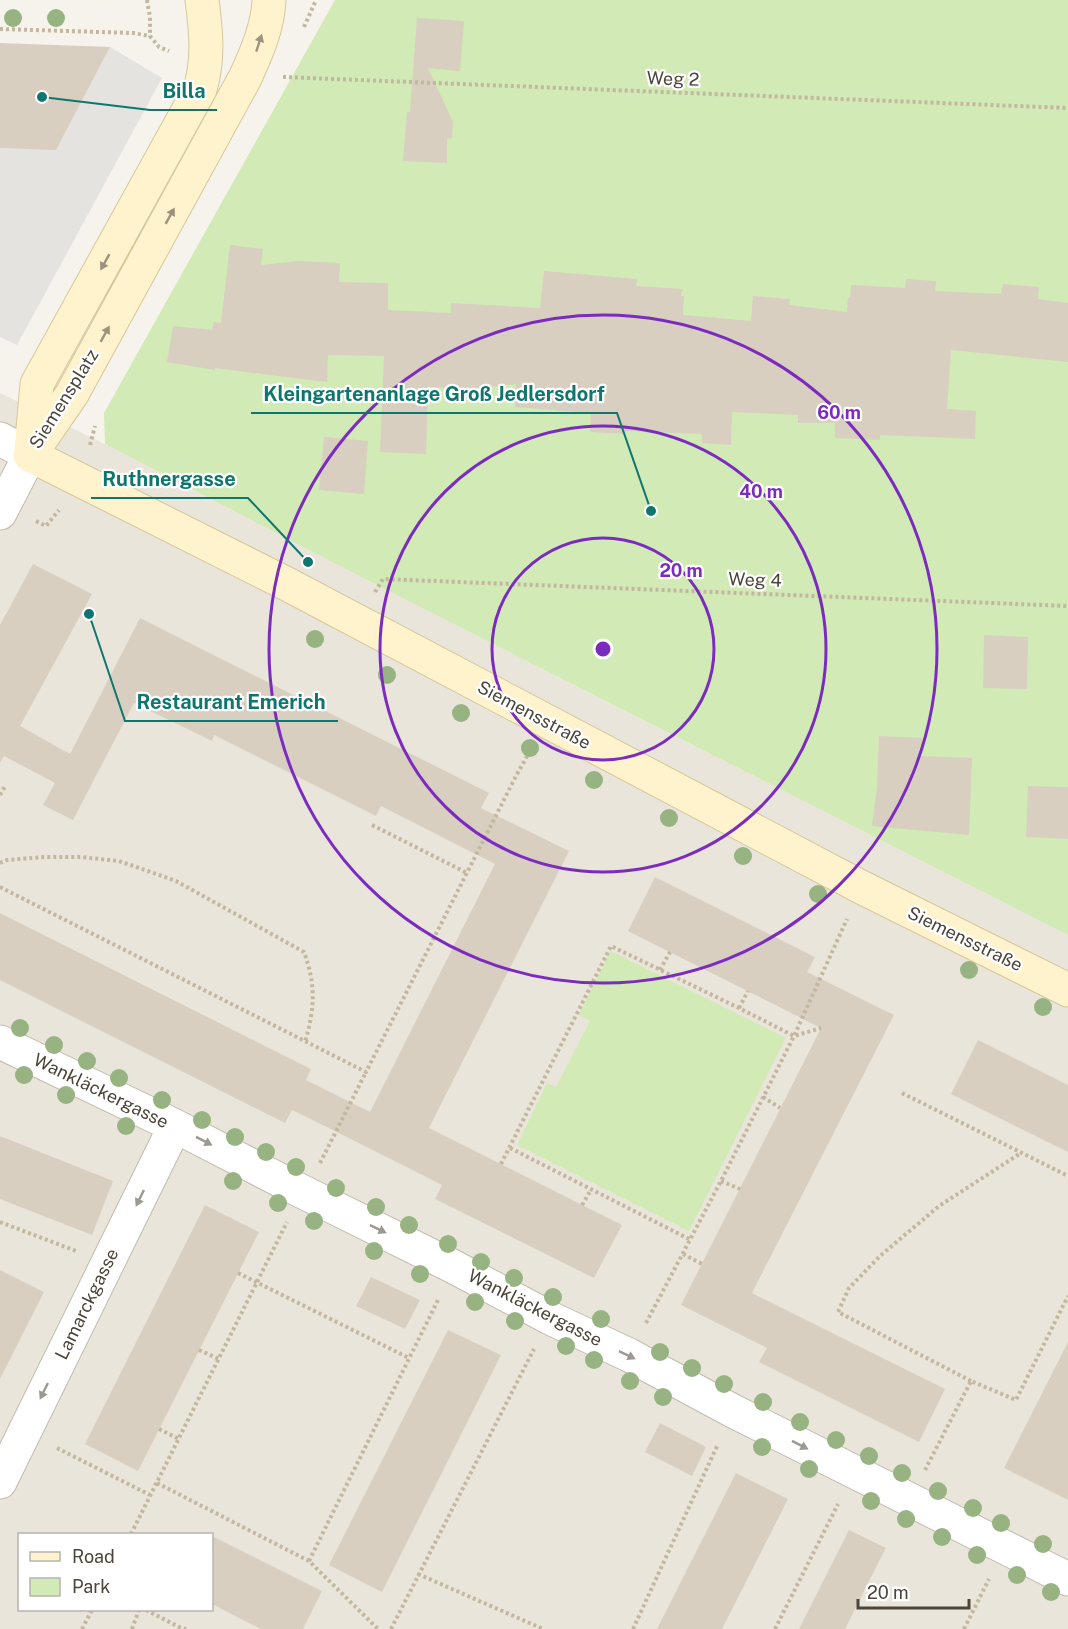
<svg xmlns="http://www.w3.org/2000/svg" width="1068" height="1629" font-family="'Public Sans',sans-serif">
  <style>
    .residential { fill: #eae5da; fill-rule: evenodd }
    .green { fill: #d2eab5 }
    .parking { fill: #e5e3e0 }
    .building { fill: #d8cfc1 }
    .lines { fill: none; stroke-linecap: round; stroke-linejoin: round }
    .minor-casing { stroke: #c2bbae; stroke-width: 35 }
    .tertiary-casing { stroke: #c2bbae; stroke-width: 35 }
    .secondary-casing { stroke: #d6c79b; stroke-width: 35 }
    .path { stroke: #c4b79f; stroke-width: 4; stroke-dasharray: 3 3; stroke-linecap: butt }
    .minor { stroke: #fff; stroke-width: 33 }
    .tertiary { stroke: #fff; stroke-width: 33 }
    .secondary { stroke: #fff3cd; stroke-width: 33 }
    .tree { fill: #97b381 }
    .oneway { fill: #9c937c }
    .oneway2 { fill: #9c9892 }
    .ring { fill: none; stroke: #7b2cbf; stroke-width: 3 }
    .labels { text-anchor: middle; stroke-width: 4.5; stroke-linejoin: round; paint-order: stroke }
    .street-label { font-size: 18px; fill: #4b4439; stroke: #fff }
    .centre { fill: #7b2cbf; stroke: #fff; stroke-width: 3 }
    .ring-label { font-size: 18px; text-anchor: middle; font-weight: bold; fill: #7b2cbf; stroke: #fff; stroke-width: 4.5; stroke-linejoin: round; paint-order: stroke }
    .leader { fill: none; stroke: #0f766e; stroke-width: 2 }
    .callout-dot { fill: #0f766e; stroke: #fff; stroke-width: 2 }
    .callout-label { font-size: 20px; text-anchor: middle; font-weight: bold; fill: #0f766e; stroke: #fff; stroke-width: 4.5; stroke-linejoin: round; paint-order: stroke }
  </style>
  <rect width="100%" height="100%" fill="#f6f3ec"/>
  <path class="residential" d="M0,393l105,51 256,133 707,358v694h-1068zM20,1534h192v76h-192z"/>
  <path class="green" d="M335,0h733v935l-707,-358 -256,-133 -1,-31z
    M611,951l175,87 -97,193 -172,-86 30,-62 9,4 34,-66 -11,-6z"/>
  <path class="parking" d="M110,47l52,31 -145,267 -17,-8v-189l56,1z"/>
  <path class="building" d="M417,18l47,3 -4,50 -32,-3 25,54 -1,16 -5,1v24l-44,-2 4,-49h3z
    M0,43l110,4 -54,103 -56,-2z
    M230,245l33,4 -2,16 38,-4 41,2 -1,19 49,1v27l63,3v-10l89,5 4,-37 93,8 -1,7 46,3 -1,7h3l-1,19 68,6 2,-25 37,3 -1,6 58,7 1,-14h2l1,-13 54,3 1,-9 30,2 -1,10 66,3 2,-10 36,3 -1,12 30,4v59l-117,-12 -4,59 29,2 -1,28 -95,-4v5l-45,-2v-15h-37v-8l-66,-3 -1,33 -29,-2v-9l-76,-3v3l-36,-2 1,-19 -76,-6 1,-23 -45,5 -43,-2 -2,67 -46,-2 4,-96 -56,-1 -1,27 -112,-14v2l-48,-8 6,-36 39,4 2,-8 7,1z
    M324,437l44,4 -4,53 -45,-4z
    M33,564l59,30 -72,132 50,28 70,-136 349,175 -8,15 88,43 -140,277 193,97 -28,53 -159,-79 7,-14 -111,-56 -39,-19 -7,13 -285,-143v-67l311,156 -5,11 64,32 125,-248 -114,-58 -5,10 -162,-81 -2,6 -78,-38 -61,117 -30,-15 12,-22 -51,-27 -4,7v-138z
    M984,635l44,2 -1,52 -44,-1z
    M879,736l43,2 -1,18 51,2 -3,77 -97,-9 5,-39z
    M1028,786l40,1v52l-42,-2z
    M655,877l160,80 -8,15 87,43 -142,278 193,96 -26,53 -160,-80 8,-14 -86,-43 140,-277 -193,-97z
    M978,1040l90,45v67l-117,-58z
    M0,1136l113,45 -21,54 -92,-36z
    M205,1205l54,27 -121,239 -53,-27z
    M0,1270l44,22 -44,87z
    M371,1277l49,23 -15,29 -49,-23z
    M448,1330l53,25 -119,237 -53,-27z
    M1068,1342v158l-64,-32z
    M660,1423l46,24 -14,29 -47,-24z
    M736,1473l52,26 -66,130h-65z
    M849,1530l37,18 -18,35 -23,46h-46z
    M212,1536l110,55 -19,38h-42l-49,-25z"/>
  <g class="lines">
    <g class="minor-casing">
      <path id="minor" d="M0,439l30,16
        M0,1042l175,84 128,66 151,75 96,51 79,37 104,56 335,168
        M0,1482l175,-356"/>
    </g>
    <g class="tertiary-casing">
      <path id="tertiary" d="M0,513l30,-58"/>
    </g>
    <g class="secondary-casing">
      <path id="secondary" d="M31,451l6,-67 163,-295c9,-29 6,-59 2,-89
        M30,455l255,128 576,304 207,103
        M30,455l42,-61 173,-316c11,-24 23,-51 24,-78"/>
    </g>
    <path class="path" d="M147,0l3,17v19l9,11 10,4
      M304,27l12,-27
      M0,29l133,4 17,3
      M283,77l785,31
      M90,445l5,-19
      M36,521l10,5 13,-16
      M375,592l8,-13 685,27
      M0,795l5,-9
      M372,825l95,48
      M0,863l7,-3 37,-3h37l38,4 57,20 128,71c12,33 11,56 1,90
      M0,887l366,185 150,-296 14,-25
      M660,970l10,-18
      M739,1008l9,-17
      M902,1093l166,83
      M763,1097l17,11
      M510,1148l181,92
      M320,1163l46,-91
      M501,1164l110,-218 128,62 55,28 27,-8
      M721,1181l19,8
      M582,1205l9,-15
      M0,1222l76,29
      M683,1254l19,10
      M238,1273l171,85
      M646,1323l75,-142 73,-145 53,-117
      M199,1350l20,9
      M971,1381l-133,-69 11,-24 31,-32 59,-50 82,-53
      M159,1429l20,10
      M57,1448l93,47
      M925,1470l46,-89 45,19 52,-104
      M157,1483l152,78 69,68
      M131,1534l156,-312
      M309,1561l130,-263
      M418,1574l125,55
      M146,1610l33,17 7,2
      M82,1629l10,-19
      M132,1629l7,-19
      M391,1629l143,-280
      M633,1629l85,-185
      M775,1629l63,-125
      M964,1629l25,-50"/>
    <use href="#minor" class="minor"/>
    <use href="#tertiary" class="tertiary"/>
    <use href="#secondary" class="secondary"/>
  </g>
  <g class="tree">
    <circle cx="13" cy="18" r="9"/>
    <circle cx="56" cy="18" r="9"/>
    <circle cx="315" cy="639" r="9"/>
    <circle cx="387" cy="675" r="9"/>
    <circle cx="461" cy="713" r="9"/>
    <circle cx="530" cy="748" r="9"/>
    <circle cx="594" cy="780" r="9"/>
    <circle cx="669" cy="818" r="9"/>
    <circle cx="743" cy="856" r="9"/>
    <circle cx="818" cy="894" r="9"/>
    <circle cx="969" cy="970" r="9"/>
    <circle cx="1043" cy="1007" r="9"/>
    <circle cx="20" cy="1028" r="9"/>
    <circle cx="54" cy="1045" r="9"/>
    <circle cx="87" cy="1061" r="9"/>
    <circle cx="24" cy="1075" r="9"/>
    <circle cx="119" cy="1078" r="9"/>
    <circle cx="66" cy="1095" r="9"/>
    <circle cx="162" cy="1100" r="9"/>
    <circle cx="202" cy="1120" r="9"/>
    <circle cx="126" cy="1126" r="9"/>
    <circle cx="235" cy="1137" r="9"/>
    <circle cx="266" cy="1152" r="9"/>
    <circle cx="296" cy="1167" r="9"/>
    <circle cx="233" cy="1181" r="9"/>
    <circle cx="336" cy="1188" r="9"/>
    <circle cx="278" cy="1203" r="9"/>
    <circle cx="376" cy="1207" r="9"/>
    <circle cx="314" cy="1221" r="9"/>
    <circle cx="409" cy="1225" r="9"/>
    <circle cx="448" cy="1244" r="9"/>
    <circle cx="374" cy="1251" r="9"/>
    <circle cx="481" cy="1262" r="9"/>
    <circle cx="420" cy="1274" r="9"/>
    <circle cx="514" cy="1278" r="9"/>
    <circle cx="553" cy="1297" r="9"/>
    <circle cx="475" cy="1302" r="9"/>
    <circle cx="601" cy="1319" r="9"/>
    <circle cx="515" cy="1321" r="9"/>
    <circle cx="566" cy="1346" r="9"/>
    <circle cx="660" cy="1352" r="9"/>
    <circle cx="594" cy="1360" r="9"/>
    <circle cx="692" cy="1368" r="9"/>
    <circle cx="630" cy="1381" r="9"/>
    <circle cx="724" cy="1384" r="9"/>
    <circle cx="663" cy="1397" r="9"/>
    <circle cx="763" cy="1402" r="9"/>
    <circle cx="800" cy="1422" r="9"/>
    <circle cx="836" cy="1440" r="9"/>
    <circle cx="762" cy="1447" r="9"/>
    <circle cx="869" cy="1456" r="9"/>
    <circle cx="809" cy="1469" r="9"/>
    <circle cx="902" cy="1473" r="9"/>
    <circle cx="938" cy="1491" r="9"/>
    <circle cx="871" cy="1501" r="9"/>
    <circle cx="973" cy="1508" r="9"/>
    <circle cx="906" cy="1519" r="9"/>
    <circle cx="1001" cy="1523" r="9"/>
    <circle cx="942" cy="1537" r="9"/>
    <circle cx="1043" cy="1544" r="9"/>
    <circle cx="977" cy="1555" r="9"/>
    <circle cx="1017" cy="1575" r="9"/>
    <circle cx="1051" cy="1592" r="9"/>
  </g>
  <defs><path id="oneway-solid" d="M-6-.8H1V-3.2L6.5 0L1 3.2V.8H-6Z" transform="scale(1.5)"/></defs>
  <g class="oneway">
    <use href="#oneway-solid" transform="translate(259 43) rotate(-72)"/>
    <use href="#oneway-solid" transform="translate(170 216) rotate(-61)"/>
    <use href="#oneway-solid" transform="translate(105 262) rotate(119)"/>
    <use href="#oneway-solid" transform="translate(105 334) rotate(-61)"/>
  </g>
  <g class="oneway2">
    <use href="#oneway-solid" transform="translate(204 1141) rotate(27)"/>
    <use href="#oneway-solid" transform="translate(140 1198) rotate(116)"/>
    <use href="#oneway-solid" transform="translate(378 1229) rotate(26)"/>
    <use href="#oneway-solid" transform="translate(627 1355) rotate(26)"/>
    <use href="#oneway-solid" transform="translate(44 1391) rotate(116)"/>
    <use href="#oneway-solid" transform="translate(800 1445) rotate(27)"/>
  </g>
  <g class="ring">
    <circle cx="603" cy="649" r="111"/>
    <circle cx="603" cy="649" r="223"/>
    <circle cx="603" cy="649" r="334"/>
  </g>
  <g class="labels">
    <g class="street-label">
      <text transform="translate(673 79) rotate(2)" y="6">Weg 2</text>
      <text transform="translate(64 399) rotate(-58)" y="6">Siemensplatz</text>
      <text transform="translate(755 580) rotate(2)" y="6">Weg 4</text>
      <text transform="translate(534 715) rotate(28)" y="6">Siemensstraße</text>
      <text transform="translate(965 939) rotate(26)" y="6">Siemensstraße</text>
      <text transform="translate(101 1091) rotate(26)" y="6">Wankläckergasse</text>
      <text transform="translate(87 1304) rotate(-64)" y="6">Lamarckgasse</text>
      <text transform="translate(535 1308) rotate(27)" y="6">Wankläckergasse</text>
    </g>
  </g>
  <circle cx="603" cy="649" r="9" class="centre"/>
  <g class="ring-label">
    <text x="839" y="419">60 m</text>
    <text x="761" y="498">40 m</text>
    <text x="681" y="577">20 m</text>
  </g>
  <path class="leader" d="M42 97L150 110H217M651 511L617 413H251M308 562L248 498H91M89 614L125 721H338"/>
  <g class="callout-dot">
    <circle cx="42" cy="97" r="6"/>
    <circle cx="651" cy="511" r="6"/>
    <circle cx="308" cy="562" r="6"/>
    <circle cx="89" cy="614" r="6"/>
  </g>
  <g class="callout-label">
    <text x="184" y="98">Billa</text>
    <text x="434" y="401">Kleingartenanlage Groß Jedlersdorf</text>
    <text x="169" y="486">Ruthnergasse</text>
    <text x="231" y="709">Restaurant Emerich</text>
  </g>
  <rect x="18" y="1533" width="195" height="78" fill="#ffffff" stroke="#b7b4b0" stroke-width="1.5"/>
  <rect x="30" y="1552" width="30" height="9" fill="#fff3cd" stroke="#b7b4b0" stroke-width="1.5"/>
  <text x="72" y="1563" font-size="18" fill="#4b4439">Road</text>
  <rect x="30" y="1578" width="30" height="18" fill="#d2eab5" stroke="#b7b4b0" stroke-width="1.5"/>
  <text x="72" y="1593" font-size="18" fill="#4b4439">Park</text>
  <path d="M858 1599v9h111v-9" fill="none" stroke="#4b4439" stroke-width="3"/>
  <text x="867" y="1599" font-size="18" fill="#4b4439" stroke="#ffffff" stroke-width="4.5" paint-order="stroke">20 m</text>
</svg>
